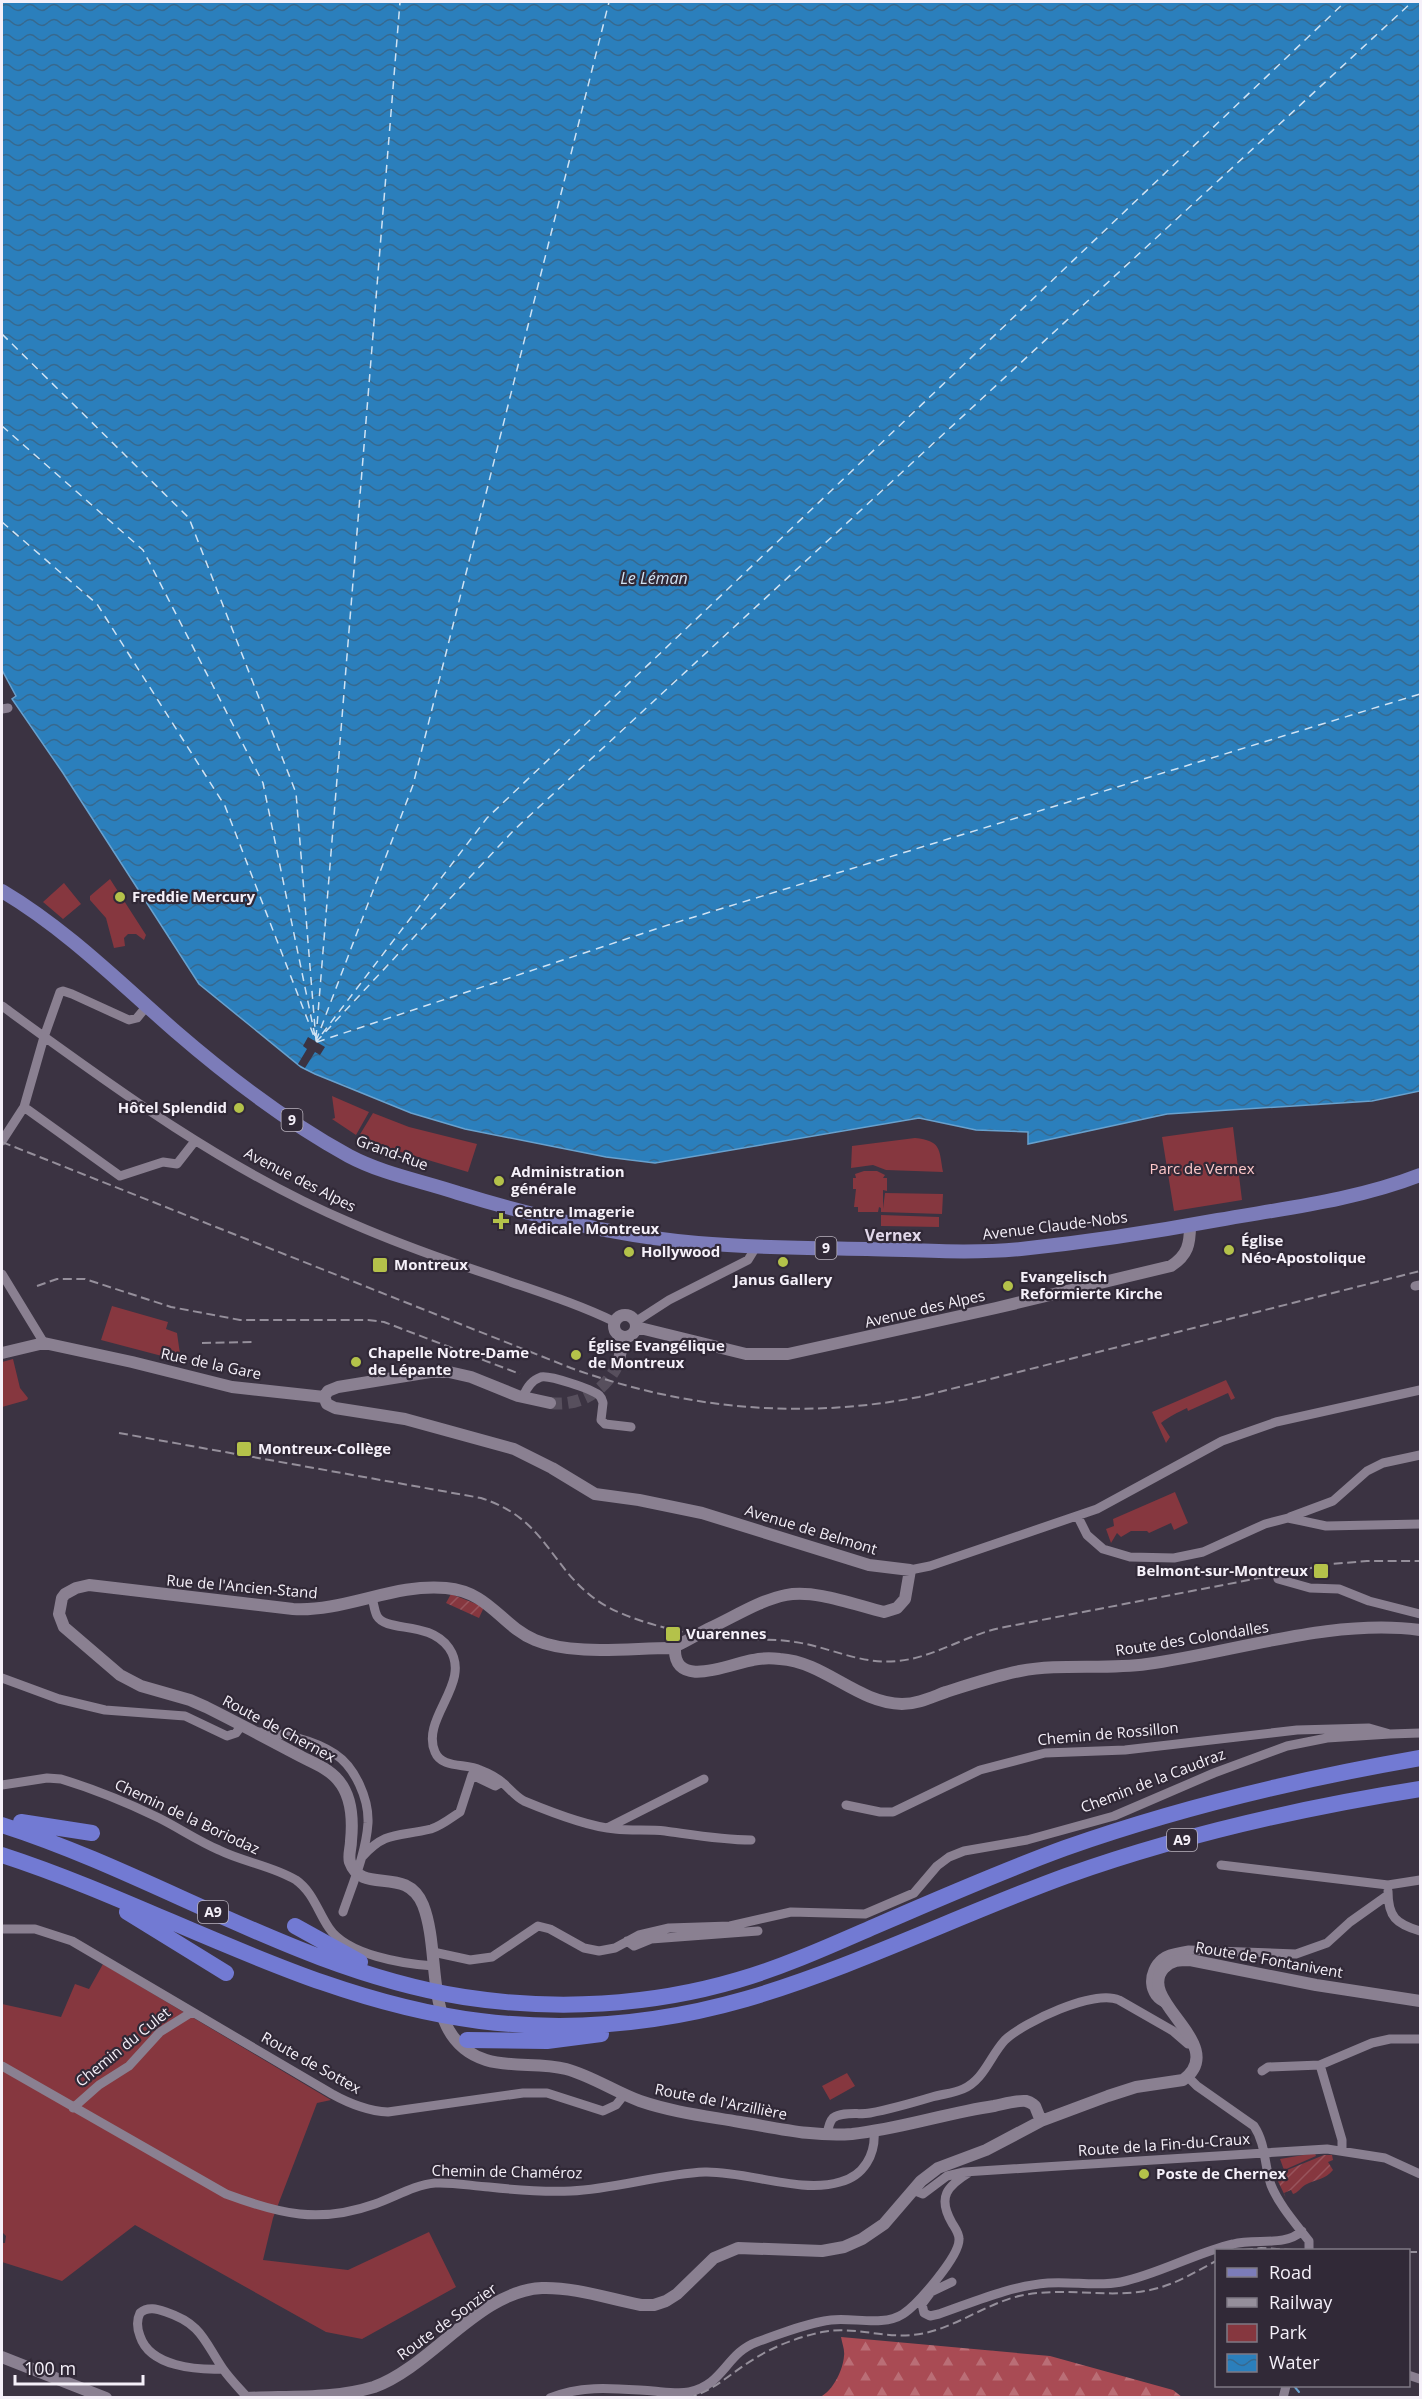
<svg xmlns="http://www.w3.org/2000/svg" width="1422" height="2399" font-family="'Open Sans',sans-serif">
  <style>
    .green { fill: #86373f }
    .forest { fill: url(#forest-firs) }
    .garden { fill: url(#garden-furrows) }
    .water { fill: url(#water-waves); stroke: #68a1ce; stroke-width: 1.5 }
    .pier { fill: #3b3342 }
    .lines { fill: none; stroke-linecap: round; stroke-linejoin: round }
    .stream { stroke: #68a1ce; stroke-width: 2 }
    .ferry { stroke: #cfe2f3; stroke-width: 1.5; stroke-dasharray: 8 6; stroke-linecap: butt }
    .secondary-tunnel { stroke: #574f5d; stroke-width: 12; stroke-dasharray: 12 6; stroke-linecap: butt }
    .street { stroke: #8a8091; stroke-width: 9 }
    .secondary { stroke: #8a8091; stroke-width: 12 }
    .primary { stroke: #7c7cb9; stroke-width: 14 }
    .highway { stroke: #727ad3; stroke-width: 16 }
    .rail { stroke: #958f9b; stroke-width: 2; stroke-dasharray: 9 4.5; stroke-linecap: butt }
    .poi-dot { fill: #b4c24a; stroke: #312937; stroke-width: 2 }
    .labels { text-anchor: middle; stroke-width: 4.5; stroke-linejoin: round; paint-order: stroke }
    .shield { fill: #312937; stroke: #bab4bf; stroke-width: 1.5 }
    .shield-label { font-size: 14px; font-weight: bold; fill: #f5f0f9 }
    .poi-label { font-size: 15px; font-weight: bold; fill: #f5f0f9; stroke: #312937; text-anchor: start }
    .street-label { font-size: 15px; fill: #f5f0f9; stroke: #312937 }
    .park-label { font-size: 15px; fill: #fdc8c9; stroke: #312937 }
    .water-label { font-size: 16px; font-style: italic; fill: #cfe2f3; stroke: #312937 }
    .neighbourhood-label { font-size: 16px; font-weight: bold; fill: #e1d7e9; stroke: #312937 }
  </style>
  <defs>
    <pattern id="forest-firs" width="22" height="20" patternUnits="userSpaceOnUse" patternTransform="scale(1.5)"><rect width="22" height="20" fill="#a94b54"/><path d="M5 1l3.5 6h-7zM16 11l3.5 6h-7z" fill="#ba6e76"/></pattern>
    <pattern id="garden-furrows" width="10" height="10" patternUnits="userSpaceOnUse" patternTransform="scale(1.5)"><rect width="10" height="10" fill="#86373f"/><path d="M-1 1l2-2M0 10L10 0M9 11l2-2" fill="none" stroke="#98545c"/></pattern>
    <pattern id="water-waves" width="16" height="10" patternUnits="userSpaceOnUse" patternTransform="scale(1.5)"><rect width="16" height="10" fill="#2b7fbc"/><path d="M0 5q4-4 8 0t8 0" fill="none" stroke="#37698f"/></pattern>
  </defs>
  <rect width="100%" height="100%" fill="#3b3342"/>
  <path class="green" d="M110,879l36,56 -2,5 -8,-6h-8l-4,4 1,8 -11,2 -8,-30 -16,-18v-4z
    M64,883l17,21 -18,15 -20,-17z
    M332,1096l37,16 -13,23 -24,-16 3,-1z
    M373,1113l36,14 68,17 -9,28 -70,-21 -39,-15z
    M1233,1127l9,73 -68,11 -12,-74z
    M915,1138c26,3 24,10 28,34l-57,-2 -13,-5 -22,3 1,-22z
    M864,1171h13l8,4 -2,3h4v13l-4,-1v19l2,-16 58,1 -1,20 -61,-2v-4l-2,-1 -1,5h-20v-5h-4l2,-18h-3v-11h3l-1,-4z
    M881,1215l58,2v10l-58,-1z
    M112,1306l56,16 -2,7 11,4 4,28 -80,-21z
    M13,1359l7,29 8,10 -1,2 -25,7v-45z
    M1226,1380l9,18 -4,2 -3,-7 -40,18 -1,-3c-10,5 -17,8 -26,15l9,14 -4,6 -14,-31z
    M1175,1492l13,31 -14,7 -3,-7 -22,10 -2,-2h-16l-10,6 -4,-4 -6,10 -5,-14 8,-3 -1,-7z
    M103,1964l228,136 -14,3 -44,115 -10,42 85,10 81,-38 27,55 -94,52 -36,-7 -191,-107 -73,56 -60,-19v-19h3l1,-7 -4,-4v-228l59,13 14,-33 14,5z
    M847,2073l8,13 -25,14 -8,-14z
    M1315,2153l1,3 -32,14 -4,-11z"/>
  <path class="forest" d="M841,2337l209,19 123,34 9,7h-362c13,-6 23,-27 24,-41 1,-6 -2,-13 -3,-19z"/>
  <path class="garden" d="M451,1594l33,13 -5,11 -33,-15z
    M1324,2155h8l1,5 -5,2 5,8c-8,10 -17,9 -28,15 -5,3 -6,7 -12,9l-2,-4 -7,3 2,5 -11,-23z"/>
  <path class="water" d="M2,2h1418v1089l-48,10 -205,13 -139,30v-12l-52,-2 -57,-12 -264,45 -49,-6 -141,-28 -54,-16 -96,-39 -14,-7 -102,-83 -136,-211 -51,-74 4,-3 -14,-26z"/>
  <path class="pier" d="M308,1037l17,10 -5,8 -5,-3 -10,16 -7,-4 9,-15 -4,-3z"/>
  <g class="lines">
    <path class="stream" d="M1294,2386l5,6"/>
    <path class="ferry" d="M2,334l187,184 107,275 20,248
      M2,426l141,124 120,233 52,253
      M2,522l95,82 128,202 90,233
      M322,1034l165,-216 858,-816
      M316,1038l84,-1036
      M316,1041l97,-256 196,-783
      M316,1042l198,-212 898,-828
      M317,1042l351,-117 752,-231"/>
    <path class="secondary-tunnel" d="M550,1403c30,4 56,-13 68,-39"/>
    <path class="street" d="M2,709l6,-1
      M2,1006c111,81 222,163 349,217 48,21 96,38 145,54 40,14 80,26 119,45
      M24,1107l96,69 43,-14 14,2 18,-23
      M2,1141l22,-34 20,-70 16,-45 3,-1 9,3 57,26 8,-2 10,-12
      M2,1274l42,69
      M1415,1286l5,-1
      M635,1322l34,-22 79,-40 8,-13
      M523,1397c3,-8 9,-17 18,-20 9,-2 50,12 58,18 3,3 3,4 4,8l-2,17 4,4 26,3
      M1078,1517l9,18 16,14 27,8 44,1 29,-6 62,-28 23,-6 38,8 94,-2
      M1290,1517l43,-16 34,-30 16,-8 37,-8
      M910,1570l20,-4 167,-57 125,-68 54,-19 144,-32
      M1278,1579l32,9 29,1 30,12 51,13
      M372,1598c2,6 2,12 5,18 10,17 52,4 72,32 24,35 -29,70 -14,104 7,17 31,11 45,18 8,3 16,7 23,13 7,6 13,14 21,18 24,10 66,26 91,28 17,2 34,0 50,2 29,4 57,9 86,9
      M2,1678l57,21 46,11 80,6 42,20 9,-3 6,-8
      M256,1732c24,0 59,8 79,22 20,13 34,45 33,69 -2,30 -15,60 -25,89
      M2,1785l45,-7 14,1c33,10 67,24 98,39 20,10 39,23 60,32 24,12 54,16 77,30 17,12 22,32 33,48 18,27 74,36 105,38
      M846,1805l34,7h13l87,-42 65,-17 80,-3 172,-20 72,-2 21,6 30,-1
      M607,1828l97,-49
      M362,1857c24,-27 37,-20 69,-28 10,-3 20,-11 29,-17l12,-37 23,11 7,-4
      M1221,1865l167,20 32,-5
      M1388,1891c0,26 8,33 32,40
      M2,1929h33l37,12 260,153c18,10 36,17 56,18l135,-19h24l56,18 13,-6 8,-10
      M627,1941l7,5 17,-7 107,-8
      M433,1952l37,8 22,-3 46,-31 12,3 34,19 15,3 16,-3 24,-13 30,-7 61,-2 61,-14 74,2 49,-21 23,-27 12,-9 15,-6 63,-11 87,-24 100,-43 73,-27 40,-8 63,-4
      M1167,2004c-21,-7 -21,-33 -5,-46 8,-6 18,-6 27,-8l107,4 31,-11 23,-21 38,-27
      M1320,2065l22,75v10
      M2,2066l224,128c54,20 93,30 149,10 20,-7 39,-19 60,-21 18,-1 37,3 54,4 27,3 55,5 82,4 45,-2 89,-17 134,-19 42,-1 96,22 135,10 24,-6 36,-28 34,-51
      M1262,2071l6,-4 52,-2 52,-22 18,-4h30
      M1188,2077l9,9 57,40c12,18 10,39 17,59 8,20 25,39 38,56v9
      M73,2108l26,-23 30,-19 31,-34 32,-20
      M827,2135c1,-6 2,-13 6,-17 10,-7 26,-3 37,-5 21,-4 42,-10 62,-16 11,-3 22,-4 31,-8 21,-9 27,-33 42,-49 19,-18 89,-51 114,-40l54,31 15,13 6,-1
      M913,2190l10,4 24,-18 17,-4 363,-23 58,9 35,16
      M952,2282l-21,10 -9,12 2,9 6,3 9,-2c35,-12 71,-28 109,-31 24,-2 49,4 73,-1 38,-8 74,-29 112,-38 23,-6 52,3 69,-13
      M223,2369c-26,1 -73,-2 -83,-33 -3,-8 -4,-15 0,-23 8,-7 17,-4 26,-1 36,12 38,29 57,57 7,10 16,19 24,28
      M1408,2375l12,4
      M550,2398c33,-14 69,-9 103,-7 12,1 25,3 36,1 35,-7 37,-39 68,-50 23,-8 50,-19 74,-22 22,-3 52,7 72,-6 14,-9 57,-58 56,-75 0,-6 -4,-11 -7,-16 -15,-26 -5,-37 18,-51
      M1283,2398l3,-12"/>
    <path class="secondary" d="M614 1326a11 11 0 1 1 22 0a11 11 0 1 1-22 0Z
      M636,1327l110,27h42l208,-46 175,-42c17,-11 19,-22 19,-41
      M2,1353l42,-10 88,19 100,25 92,10
      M618,1364l6,-27
      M324,1397l3,7 8,4 70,11 109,30 38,19 43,26 44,6 63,13 167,52 41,5 -5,29 -8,9 -13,4c-29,-7 -70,-23 -98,-17 -26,5 -52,22 -76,33 -7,3 -35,20 -39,20 -42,0 -98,8 -136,-8 -35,-15 -45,-48 -89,-52 -52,-5 -101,24 -153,21l-204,-24 -13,3 -11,6 -3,4 -3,16 5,13 56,48 21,11 49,14 16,7c32,16 64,33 96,50 12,6 27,12 36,23 14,16 15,41 13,61 0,7 -3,14 -1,21 12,34 56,2 73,43 20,51 -3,134 63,155 26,8 54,2 80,9 26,7 49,23 74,32 32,11 66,15 100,21 37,6 74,15 112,12 48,-5 94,-21 142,-28 10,-2 22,-6 32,-5 5,1 5,2 9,5l6,15
      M324,1397l4,-6 10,-4 92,-15h19l22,5 47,19 32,7
      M675,1648c-2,43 57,15 78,12 9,-2 18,-2 27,-1 45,3 77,44 122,45 16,0 30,-7 44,-12 25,-8 49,-16 74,-21 41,-8 85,-1 127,-7 87,-12 186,-46 273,-34
      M2,2357l104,41
      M246,2398c41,-2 89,1 128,-11 58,-21 105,-96 168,-99 33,-1 67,11 99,17h13l12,-4 11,-7 37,-36 24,-10 84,3 22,-4 18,-8 22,-15 37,-43 17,-13 48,-18 55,-29 67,-25 28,-9 47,-7c48,-35 -49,-80 -19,-112 7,-8 16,-8 26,-8l126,25 104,16"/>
    <path class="primary" d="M2,891c64,38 117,91 173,140 52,45 114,92 174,125 34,18 73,25 109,37 78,24 159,43 240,50 57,5 113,5 169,6 51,1 103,5 154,0 66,-7 132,-17 197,-29 68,-12 138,-20 202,-45"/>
    <path class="highway" d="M21,1822l71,11
      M2,1825c156,50 298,146 462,172 91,14 186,9 274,-17 48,-14 94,-35 140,-55 62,-27 124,-54 187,-77 116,-41 235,-69 355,-90
      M2,1855c160,52 308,145 478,166 89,11 179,3 266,-22 109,-32 213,-84 320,-123 115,-41 234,-68 354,-87
      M127,1912l99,61
      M295,1926l65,36
      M467,2040l80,1 54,-7"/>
    <path class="rail" d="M2,1142l569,226c114,41 229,52 348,29l501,-126
      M37,1286l20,-7h28l86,28 69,13h128l16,2 136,52
      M202,1343l50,-1
      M119,1433l362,65c66,21 68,69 117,103 28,20 94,35 129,38 23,2 46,-1 68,3 35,5 66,23 102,19 36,-3 67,-25 103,-33l332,-64 35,-3h53
      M1244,2250l17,-2 32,2
      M1408,2252h12
      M688,2398c26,-7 44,-26 66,-39 20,-13 45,-22 68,-27 31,-6 60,6 90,3 38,-3 70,-30 107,-39 45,-10 88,3 131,-6 25,-5 45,-18 66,-29"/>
  </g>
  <g class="poi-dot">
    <circle cx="120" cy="897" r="6"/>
    <circle cx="239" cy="1108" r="6"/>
    <circle cx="499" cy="1181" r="6"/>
    <path d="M498 1212h6v6h6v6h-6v6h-6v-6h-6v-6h6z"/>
    <circle cx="1229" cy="1250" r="6"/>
    <circle cx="629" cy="1252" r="6"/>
    <circle cx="783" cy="1262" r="6"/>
    <rect x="372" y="1257" width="16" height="16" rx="3"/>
    <circle cx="1008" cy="1286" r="6"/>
    <circle cx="576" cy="1355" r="6"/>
    <circle cx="356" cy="1362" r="6"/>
    <rect x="236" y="1441" width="16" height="16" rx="3"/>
    <rect x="1313" y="1563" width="16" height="16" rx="3"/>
    <rect x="665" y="1626" width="16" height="16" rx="3"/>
    <circle cx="1144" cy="2174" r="6"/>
  </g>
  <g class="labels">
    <g class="shield">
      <rect x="281.5" y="1109" width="21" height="22" rx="4.5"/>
      <rect x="815.5" y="1237" width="21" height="22" rx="4.5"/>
      <rect x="1167" y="1829" width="30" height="22" rx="4.5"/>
      <rect x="198" y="1901" width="30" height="22" rx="4.5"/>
    </g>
    <g class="shield-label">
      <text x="292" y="1125">9</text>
      <text x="826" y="1253">9</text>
      <text x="1182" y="1845">A9</text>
      <text x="213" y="1917">A9</text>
    </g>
    <g class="poi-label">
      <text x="132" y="902">Freddie Mercury</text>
      <text x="227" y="1113" text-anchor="end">Hôtel Splendid</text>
      <text x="511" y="1177">Administration<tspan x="511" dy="17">générale</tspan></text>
      <text x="514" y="1217">Centre Imagerie<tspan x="514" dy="17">Médicale Montreux</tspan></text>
      <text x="1241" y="1246">Église<tspan x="1241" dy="17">Néo-Apostolique</tspan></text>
      <text x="641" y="1257">Hollywood</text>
      <text x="394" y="1270">Montreux</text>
      <text x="1020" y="1282">Evangelisch<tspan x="1020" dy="17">Reformierte Kirche</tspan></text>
      <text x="783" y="1285" text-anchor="middle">Janus Gallery</text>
      <text x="588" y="1351">Église Evangélique<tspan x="588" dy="17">de Montreux</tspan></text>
      <text x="368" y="1358">Chapelle Notre-Dame<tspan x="368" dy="17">de Lépante</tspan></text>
      <text x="258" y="1454">Montreux-Collège</text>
      <text x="1308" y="1576" text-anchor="end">Belmont-sur-Montreux</text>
      <text x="686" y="1639">Vuarennes</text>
      <text x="1156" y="2179">Poste de Chernex</text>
    </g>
    <g class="street-label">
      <text transform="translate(392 1153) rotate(20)" y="5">Grand-Rue</text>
      <text transform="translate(300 1180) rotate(27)" y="5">Avenue des Alpes</text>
      <text transform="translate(1055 1226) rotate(-7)" y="5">Avenue Claude-Nobs</text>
      <text transform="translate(925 1309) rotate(-13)" y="5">Avenue des Alpes</text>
      <text transform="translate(211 1364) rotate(12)" y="5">Rue de la Gare</text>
      <text transform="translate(811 1530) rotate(17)" y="5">Avenue de Belmont</text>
      <text transform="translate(242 1587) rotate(5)" y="5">Rue de l'Ancien-Stand</text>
      <text transform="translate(1192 1639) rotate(-9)" y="5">Route des Colondalles</text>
      <text transform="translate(279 1729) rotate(28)" y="5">Route de Chernex</text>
      <text transform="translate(1108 1734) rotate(-5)" y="5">Chemin de Rossillon</text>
      <text transform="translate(1153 1781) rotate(-21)" y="5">Chemin de la Caudraz</text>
      <text transform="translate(187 1817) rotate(25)" y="5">Chemin de la Boriodaz</text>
      <text transform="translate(1269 1960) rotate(10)" y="5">Route de Fontanivent</text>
      <text transform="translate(123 2047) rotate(-39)" y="5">Chemin du Culet</text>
      <text transform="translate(311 2063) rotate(29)" y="5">Route de Sottex</text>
      <text transform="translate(721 2102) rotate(11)" y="5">Route de l'Arzillière</text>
      <text transform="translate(1164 2145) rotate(-4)" y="5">Route de la Fin-du-Craux</text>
      <text transform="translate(507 2172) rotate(1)" y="5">Chemin de Chaméroz</text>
      <text transform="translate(447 2322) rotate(-36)" y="5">Route de Sonzier</text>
    </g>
    <g class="park-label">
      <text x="1202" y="1174">Parc de Vernex</text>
    </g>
    <g class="water-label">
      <text x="654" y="584">Le Léman</text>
    </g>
    <g class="neighbourhood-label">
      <text x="893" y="1241">Vernex</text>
    </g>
  </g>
  <rect width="1422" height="2399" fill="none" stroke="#f5f0f9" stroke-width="6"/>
  <rect x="1215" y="2249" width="195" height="138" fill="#312937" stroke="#7f7985" stroke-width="1.5"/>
  <rect x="1227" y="2268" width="30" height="9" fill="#7c7cb9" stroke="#7f7985" stroke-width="1.5"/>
  <text x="1269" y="2279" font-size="18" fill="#f5f0f9">Road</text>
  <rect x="1227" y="2298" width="30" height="9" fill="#958f9b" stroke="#7f7985" stroke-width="1.5"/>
  <text x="1269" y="2309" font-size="18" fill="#f5f0f9">Railway</text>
  <rect x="1227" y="2324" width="30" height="18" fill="#86373f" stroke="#7f7985" stroke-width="1.5"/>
  <text x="1269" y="2339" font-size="18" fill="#f5f0f9">Park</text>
  <rect x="1227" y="2354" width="30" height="18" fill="url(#water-waves)" stroke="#7f7985" stroke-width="1.5"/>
  <text x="1269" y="2369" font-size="18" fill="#f5f0f9">Water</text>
  <path d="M15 2375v9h128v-9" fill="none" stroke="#f5f0f9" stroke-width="3"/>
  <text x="24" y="2375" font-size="18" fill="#f5f0f9" stroke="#312937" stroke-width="4.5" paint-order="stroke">100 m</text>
</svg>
